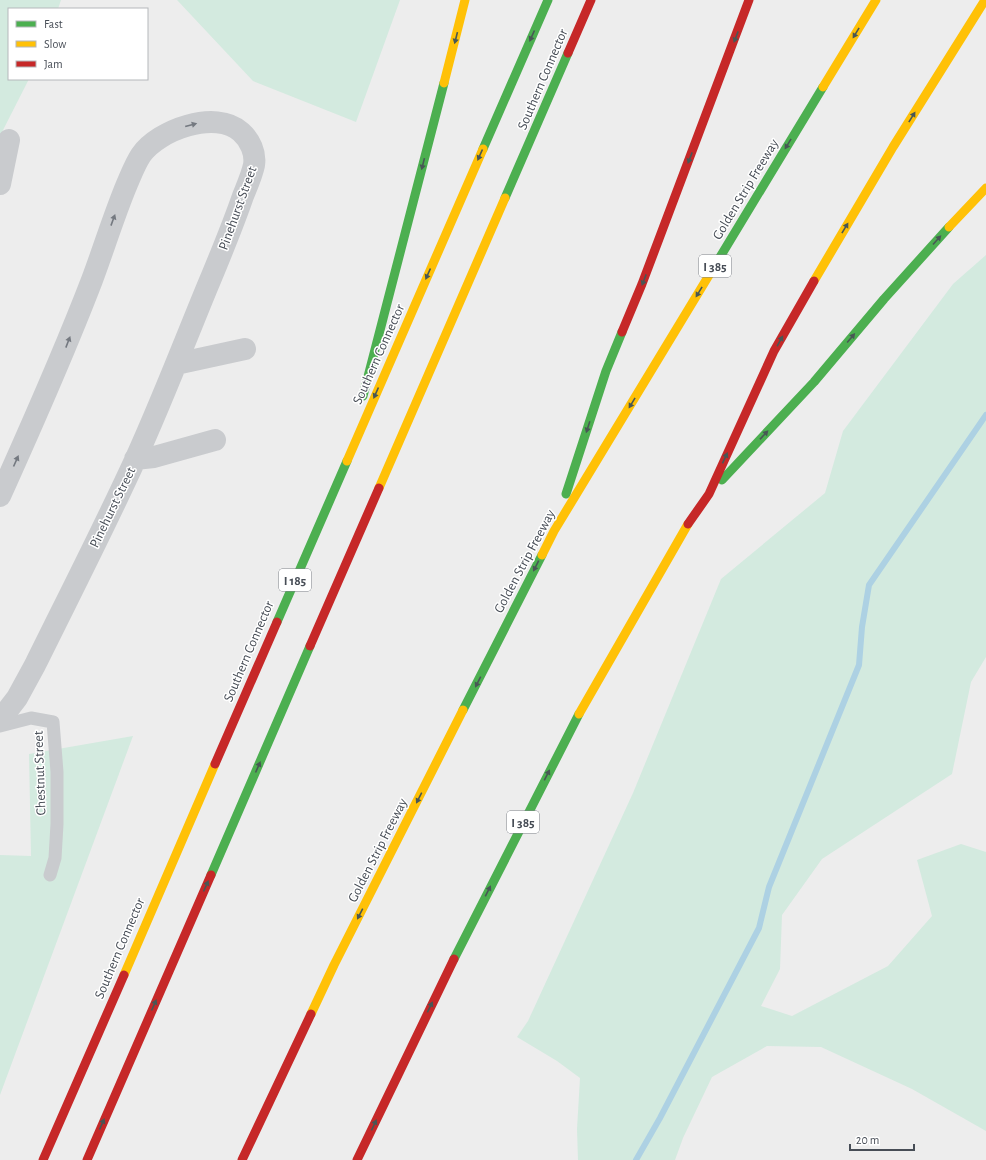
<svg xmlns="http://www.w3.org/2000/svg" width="986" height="1160" font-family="'Alegreya Sans',sans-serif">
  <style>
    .green { fill: #d3eadf }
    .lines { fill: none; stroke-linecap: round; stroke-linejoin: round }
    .stream { stroke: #add1e3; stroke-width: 6 }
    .lane { stroke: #c9cbce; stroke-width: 13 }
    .street { stroke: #c9cbce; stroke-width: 22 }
    .fast { stroke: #4caf50; stroke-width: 9 }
    .slow { stroke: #ffc107; stroke-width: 9 }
    .jam { stroke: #c62828; stroke-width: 9 }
    .oneway { fill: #485755 }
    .oneway2 { fill: #747980 }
    .labels { text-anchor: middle; stroke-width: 3; stroke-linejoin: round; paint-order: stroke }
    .shield { fill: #fff; stroke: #7e8289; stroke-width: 1 }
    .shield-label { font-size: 13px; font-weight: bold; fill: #474d56 }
    .street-label { font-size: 14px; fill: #474d56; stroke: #fff }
  </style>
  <rect width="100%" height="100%" fill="#ededed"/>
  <path class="green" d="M0,0h61l-3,9h-49v70h20l-29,57z
    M177,0h223l-44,122 -103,-41z
    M986,255v402l-15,25 -19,92 -130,85 -40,56 -2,54 -19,37 31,10 96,-50 44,-50 -15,-56 44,-16 25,8v279l-74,-42 -91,-42 -54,-1 -55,31 -29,61 -8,22h-97l-1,-31 3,-51 -23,-17 -40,-24 11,-16 105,-228 88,-214 104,-86 18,-62 110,-147z
    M133,736l-133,359v-240l31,1 -2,-102z"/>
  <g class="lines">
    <path class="stream" d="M636,1160l24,-42 99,-190 10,-41 90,-222 3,-38 7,-42 117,-170"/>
    <path class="lane" d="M0,726l31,-8 22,4 4,50v52l-2,34 -5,17"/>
    <path class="street" d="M0,184l9,-44
      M176,364l69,-15
      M135,459l19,-2 61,-17
      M0,496c32,-71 64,-143 92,-216 12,-32 22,-65 35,-96 4,-9 8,-20 14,-29 17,-25 75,-46 100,-23 9,8 15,21 13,33 -2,10 -7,21 -11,31 -11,32 -24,63 -37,94 -23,56 -45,113 -70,168 -32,70 -67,138 -101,207l-18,33 -17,22"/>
    <path class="fast" d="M483,149l65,-149
      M505,198l63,-145
      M714,267l109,-180
      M363,396l81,-313
      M722,480l92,-98 70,-83 65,-72
      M566,494l40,-123 16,-39
      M277,622l70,-161
      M463,710l79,-155
      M211,875l99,-229
      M454,959l125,-245"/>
    <path class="slow" d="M444,83l21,-83
      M823,87l53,-87
      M949,227l37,-39
      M814,281l79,-134 92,-147
      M347,461l136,-312
      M379,488l126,-290
      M542,555l12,-24 160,-264
      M579,714l109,-190
      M124,975l91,-211
      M311,1014l23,-49 129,-255"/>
    <path class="jam" d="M568,53l23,-53
      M622,332l20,-48 107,-284
      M688,524l21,-30 65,-143 40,-70
      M310,646l69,-158
      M215,764l62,-142
      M43,1160l81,-185
      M87,1160l124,-285
      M242,1160l69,-146
      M357,1160l97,-201"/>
  </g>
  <defs><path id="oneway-solid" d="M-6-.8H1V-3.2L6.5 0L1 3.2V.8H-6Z"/></defs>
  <g class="oneway">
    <use href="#oneway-solid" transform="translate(856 33) rotate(121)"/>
    <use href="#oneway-solid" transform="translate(532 36) rotate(114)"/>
    <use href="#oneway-solid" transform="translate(736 37) rotate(111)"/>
    <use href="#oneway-solid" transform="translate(456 38) rotate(104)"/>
    <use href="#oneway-solid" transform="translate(912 117) rotate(-58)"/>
    <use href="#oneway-solid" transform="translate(788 144) rotate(121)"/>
    <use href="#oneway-solid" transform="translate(480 155) rotate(114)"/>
    <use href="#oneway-solid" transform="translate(690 158) rotate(111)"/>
    <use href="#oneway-solid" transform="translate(423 164) rotate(104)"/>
    <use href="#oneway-solid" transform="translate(845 228) rotate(-59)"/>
    <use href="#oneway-solid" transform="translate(937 240) rotate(-48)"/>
    <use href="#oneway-solid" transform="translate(428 274) rotate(114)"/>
    <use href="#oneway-solid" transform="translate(644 280) rotate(111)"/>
    <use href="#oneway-solid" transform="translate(699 292) rotate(121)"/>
    <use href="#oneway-solid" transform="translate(851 338) rotate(-50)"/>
    <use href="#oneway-solid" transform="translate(780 341) rotate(-61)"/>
    <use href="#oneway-solid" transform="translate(376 393) rotate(114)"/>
    <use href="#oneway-solid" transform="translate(632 403) rotate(121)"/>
    <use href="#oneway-solid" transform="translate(588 427) rotate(108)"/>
    <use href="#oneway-solid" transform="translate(764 435) rotate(-47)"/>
    <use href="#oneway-solid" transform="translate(725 458) rotate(-65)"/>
    <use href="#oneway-solid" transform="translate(536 566) rotate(117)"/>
    <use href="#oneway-solid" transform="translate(478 682) rotate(117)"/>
    <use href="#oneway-solid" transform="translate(258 767) rotate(-66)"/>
    <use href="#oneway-solid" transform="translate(547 775) rotate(-63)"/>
    <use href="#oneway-solid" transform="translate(419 798) rotate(117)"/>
    <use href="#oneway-solid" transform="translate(206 886) rotate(-66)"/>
    <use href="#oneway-solid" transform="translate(488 891) rotate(-63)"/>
    <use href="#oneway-solid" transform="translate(360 914) rotate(117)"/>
    <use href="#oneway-solid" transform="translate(154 1005) rotate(-66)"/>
    <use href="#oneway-solid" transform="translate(430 1007) rotate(-64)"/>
    <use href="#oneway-solid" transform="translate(102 1124) rotate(-66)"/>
    <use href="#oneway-solid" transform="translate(374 1125) rotate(-65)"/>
  </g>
  <g class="oneway2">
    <use href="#oneway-solid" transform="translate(191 125) rotate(-15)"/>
    <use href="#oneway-solid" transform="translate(113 220) rotate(-70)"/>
    <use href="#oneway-solid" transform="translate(68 342) rotate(-69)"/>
    <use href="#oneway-solid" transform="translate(16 461) rotate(-66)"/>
  </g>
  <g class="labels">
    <g class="shield">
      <rect x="699" y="255" width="32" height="22" rx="3"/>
      <rect x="279" y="569" width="32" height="22" rx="3"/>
      <rect x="507" y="811" width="32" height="22" rx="3"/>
    </g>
    <g class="shield-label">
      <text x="715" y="271">I 385</text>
      <text x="295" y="585">I 185</text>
      <text x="523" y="827">I 385</text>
    </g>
    <g class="street-label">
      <text transform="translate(542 79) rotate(-67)" y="5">Southern Connector</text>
      <text transform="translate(745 189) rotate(-59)" y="5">Golden Strip Freeway</text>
      <text transform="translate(237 208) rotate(-70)" y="5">Pinehurst Street</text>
      <text transform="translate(378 354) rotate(-66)" y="5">Southern Connector</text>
      <text transform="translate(112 507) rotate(-64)" y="5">Pinehurst Street</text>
      <text transform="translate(524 561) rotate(-62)" y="5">Golden Strip Freeway</text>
      <text transform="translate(248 651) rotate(-67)" y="5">Southern Connector</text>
      <text transform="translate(39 773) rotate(-92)" y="5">Chestnut Street</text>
      <text transform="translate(377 850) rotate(-63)" y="5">Golden Strip Freeway</text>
      <text transform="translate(119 948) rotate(-67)" y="5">Southern Connector</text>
    </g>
  </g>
  <rect x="8" y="8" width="140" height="72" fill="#ffffff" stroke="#b5b8bb"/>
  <rect x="16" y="21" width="20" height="6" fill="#4caf50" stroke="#b5b8bb"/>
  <text x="44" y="28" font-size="12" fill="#474d56">Fast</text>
  <rect x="16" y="41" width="20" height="6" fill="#ffc107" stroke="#b5b8bb"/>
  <text x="44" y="48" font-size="12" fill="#474d56">Slow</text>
  <rect x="16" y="61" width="20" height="6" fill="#c62828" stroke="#b5b8bb"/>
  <text x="44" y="68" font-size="12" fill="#474d56">Jam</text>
  <path d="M850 1144v6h64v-6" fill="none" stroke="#474d56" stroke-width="2"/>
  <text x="856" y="1144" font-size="12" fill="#474d56" stroke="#ffffff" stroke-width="3" paint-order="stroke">20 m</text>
</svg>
